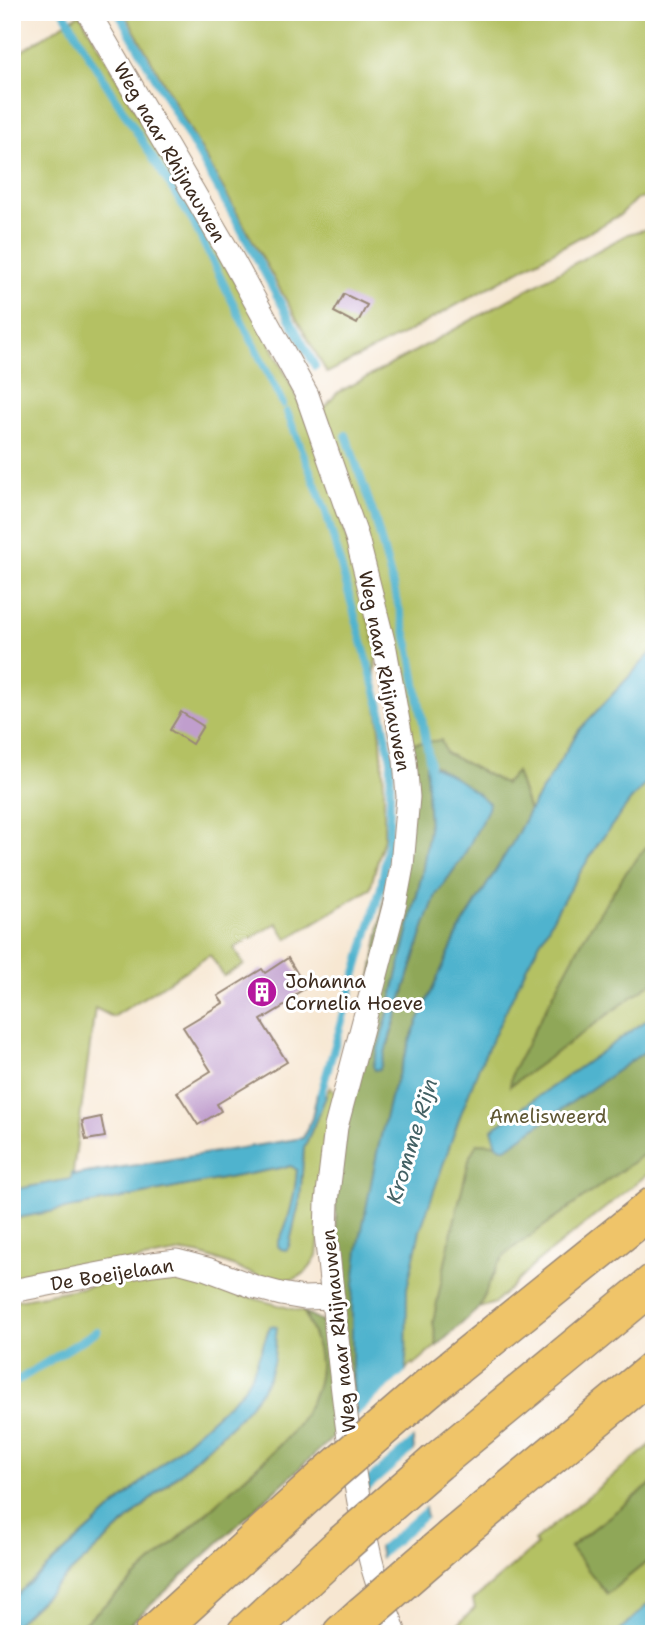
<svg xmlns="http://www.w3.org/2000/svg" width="666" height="1646" font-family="'Shantell Sans',sans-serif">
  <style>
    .green { fill: #b4c163; stroke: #787640; stroke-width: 2 }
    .forest { fill: #8fa759; stroke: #65683c; stroke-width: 2; fill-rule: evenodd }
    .water { fill: #4fb3ce; stroke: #456e76; stroke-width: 2 }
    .pier { fill: #f7e7d2 }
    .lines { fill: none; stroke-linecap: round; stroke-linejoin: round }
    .stream { stroke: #4fb3ce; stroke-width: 8 }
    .building { fill: #c09ecd }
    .minor-casing { stroke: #998878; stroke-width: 25 }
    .motorway-casing { stroke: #998878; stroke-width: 41 }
    .minor { stroke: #fff; stroke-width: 23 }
    .motorway { stroke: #efc469; stroke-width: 38 }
    .motorway-bridge-casing { stroke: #998878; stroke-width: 41; stroke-linecap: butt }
    .motorway-bridge { stroke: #efc469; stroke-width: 38 }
    .labels { text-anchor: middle; stroke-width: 6; stroke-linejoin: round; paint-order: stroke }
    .street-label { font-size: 19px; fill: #3b2a1e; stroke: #fff }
    .poi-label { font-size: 19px; fill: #3b2a1e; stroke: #fff; text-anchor: start }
    .park-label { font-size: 19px; fill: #5f5733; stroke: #fff }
    .water-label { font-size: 21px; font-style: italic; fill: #436164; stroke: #fff }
  </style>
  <rect width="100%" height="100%" fill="#fff"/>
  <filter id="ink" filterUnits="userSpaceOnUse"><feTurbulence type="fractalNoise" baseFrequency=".0143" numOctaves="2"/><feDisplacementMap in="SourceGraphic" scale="14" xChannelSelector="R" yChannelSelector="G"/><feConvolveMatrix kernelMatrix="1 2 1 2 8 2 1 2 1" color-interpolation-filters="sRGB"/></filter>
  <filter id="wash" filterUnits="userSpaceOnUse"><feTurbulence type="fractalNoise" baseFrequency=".00686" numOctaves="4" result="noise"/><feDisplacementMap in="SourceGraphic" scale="28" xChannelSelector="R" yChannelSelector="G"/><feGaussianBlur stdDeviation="1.57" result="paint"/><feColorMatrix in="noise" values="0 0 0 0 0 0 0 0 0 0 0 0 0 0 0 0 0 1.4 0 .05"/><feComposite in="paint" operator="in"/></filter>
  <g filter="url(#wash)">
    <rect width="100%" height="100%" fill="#f7e7d2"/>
    <path class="green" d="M124,12h530v184l-19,4 -15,15 -214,118 -79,40z
      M80,14l186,320 48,99 24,73 39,145 -3,30 7,58 3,47v51l-14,52 -83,50 -10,-16 -43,25 10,17 -20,11 -14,-21 -97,62 -18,-9 -23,171 -60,11v-1133z
      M654,225v425l-75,80 -50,81 -13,-38 -11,11 -60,-31 -34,-9 -89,-333 15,-18 42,-22 249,-137 23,-6z
      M654,740v429l-118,94 -41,40 -16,5 -43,35v3l-22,19 -1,-2 -21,18 43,-270z
      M330,1086l6,7 -19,162c-5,12 -13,22 -27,25 -21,5 -63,-18 -85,-24 -7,-2 -15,-3 -22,-4l-171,30v-63l279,-53 6,4c-2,25 -8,51 -19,73v3l8,4 3,-4 11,-47 4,-51z
      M169,1271l25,4 55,22 55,15c12,27 22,47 12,77 -14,44 -53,70 -85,101 -52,49 -105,96 -159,144h-60v-6l46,-44 154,-140 22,-21 19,-22 16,-74c-7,22 -13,46 -28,65 -5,6 -11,11 -17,16l-212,191v-298z
      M654,1442v40l-84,65 37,46 47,-37v42l-37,36h-155l-4,-10 17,-16 -2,-8 64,-55 -3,-4z"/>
    <path class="forest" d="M441,740l5,13 59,31 11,-12 13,39 -16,31 -54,89 -45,99 -24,68 -13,55 -25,148v61l3,55 -15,-106 -5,-121 76,-446zM427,764l9,2 42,28 -15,63 -27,38 -12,32 -36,118h-8l42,-171 7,-44 -3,-65z
      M654,837v144l-144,105 3,-16 71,-133 40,-62z
      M654,1045v102l-146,105 -10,12 -19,44 -42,38 -4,-24 17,-83 20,-83 7,-13 20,1 9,3z
      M304,1312l16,8 7,7 13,104 -221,203h-47c54,-48 107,-95 159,-144 32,-30 71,-57 85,-101 10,-30 0,-50 -12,-77z
      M654,1482v74l-47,38 -37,-47z"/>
    <path class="water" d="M654,650v124l-23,26 -33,44 -35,56 -36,66 -48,101 -20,52 -39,112 -13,57 -1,84 8,78 13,68 28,98 7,18h-56l-25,-76 -26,-141 -3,-55v-61l6,-51 19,-97 13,-55 24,-68 45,-99 54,-89 16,-31 50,-81z
      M427,764c18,5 47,26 62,39l-1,6 -25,48 -27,38 -12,32 -44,142 -5,1 -2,-4 15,-52 34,-140 7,-44 -3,-65z
      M654,1015v30l-148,103h-4l-5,-3 -5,-16z
      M323,1093l3,4 -22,51 -4,51 -11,47 -3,4 -5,-1 -3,-3v-3c12,-23 17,-47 19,-73l-6,-4 -279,53v-29l59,-11 1,-6h2v2l229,-37 9,-20 5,-24z
      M270,1326l7,1c-2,13 -1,27 -5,40 -5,21 -24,40 -38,56l-176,161 -46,44v-29l212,-191 18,-17 11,-19z
      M654,1598v30l-7,6h-30z"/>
    <path class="pier" d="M409,1369l7,66 -56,48 -8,-63z
      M417,1449l11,55 -53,46 -12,-54z
      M430,1516l30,105 -14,13h-44l-24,-73z"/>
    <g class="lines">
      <path class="stream" d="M64,12l28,49 101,161 90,182
        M118,12l120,212 77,142
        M287,412l39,100 55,198 10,50 -2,76 -8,51 -60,206
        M346,435l29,83 35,131 20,115
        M12,1384l85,-53"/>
    </g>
    <g id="blocks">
      <path class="building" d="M344,294l23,11 -10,19 -23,-12z
        M181,712l22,14 -11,18 -22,-14z
        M288,958l18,30 -15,9 3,3 -33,20 26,42 -70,42 4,7 -23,14 -21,-33 34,-21 -28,-44 40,-24 -5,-7 44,-27 3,4z
        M101,1117l4,20 -19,3 -4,-19z"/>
    </g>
  </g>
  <g filter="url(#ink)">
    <use href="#blocks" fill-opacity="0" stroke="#998878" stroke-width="2"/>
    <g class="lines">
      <g class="minor-casing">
        <path id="minor" d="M88,12l138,236 81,147 50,143 28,111 20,111 3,37 -6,69 -7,37 -59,224 -9,75 -1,32c12,108 20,217 44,323 6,26 17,52 25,77
          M12,1291l140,-27 25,-3 30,8 48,18 26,7 23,4 29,-1"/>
      </g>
      <g class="motorway-casing">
        <path id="motorway" d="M428,1388l226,-182
          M437,1462l217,-179
          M453,1537l201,-167
          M154,1634l176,-161
          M246,1634l97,-90
          M342,1634l22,-20"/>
      </g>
      <use href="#minor" class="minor"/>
      <use href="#motorway" class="motorway"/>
      <g class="motorway-bridge-casing">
        <path id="motorway-bridge" d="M330,1473l98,-85
          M343,1544l94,-82
          M364,1614l89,-77"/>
      </g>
      <use href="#motorway-bridge" class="motorway-bridge"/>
    </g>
  </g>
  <defs>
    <g id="building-disc" transform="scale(1.575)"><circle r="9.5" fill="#b5179e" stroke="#fff"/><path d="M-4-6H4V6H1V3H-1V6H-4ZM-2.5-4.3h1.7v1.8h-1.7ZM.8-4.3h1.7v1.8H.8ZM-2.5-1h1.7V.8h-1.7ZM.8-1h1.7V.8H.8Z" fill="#fff"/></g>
  </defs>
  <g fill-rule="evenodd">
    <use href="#building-disc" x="262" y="992"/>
  </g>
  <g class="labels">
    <g class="street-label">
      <text transform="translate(170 152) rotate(60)" y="7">Weg naar Rhijnauwen</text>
      <text transform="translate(385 671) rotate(79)" y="7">Weg naar Rhijnauwen</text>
      <text transform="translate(112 1274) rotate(-9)" y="7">De Boeijelaan</text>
      <text transform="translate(338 1331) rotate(-96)" y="7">Weg naar Rhijnauwen</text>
    </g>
    <g class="poi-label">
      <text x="285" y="988">Johanna<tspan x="285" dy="22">Cornelia Hoeve</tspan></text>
    </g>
    <g class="park-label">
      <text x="548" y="1123">Amelisweerd</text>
    </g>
    <g class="water-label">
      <text transform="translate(412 1141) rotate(-73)" y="7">Kromme Rijn</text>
    </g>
  </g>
  <rect width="666" height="1646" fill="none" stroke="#fff" stroke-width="42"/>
</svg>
